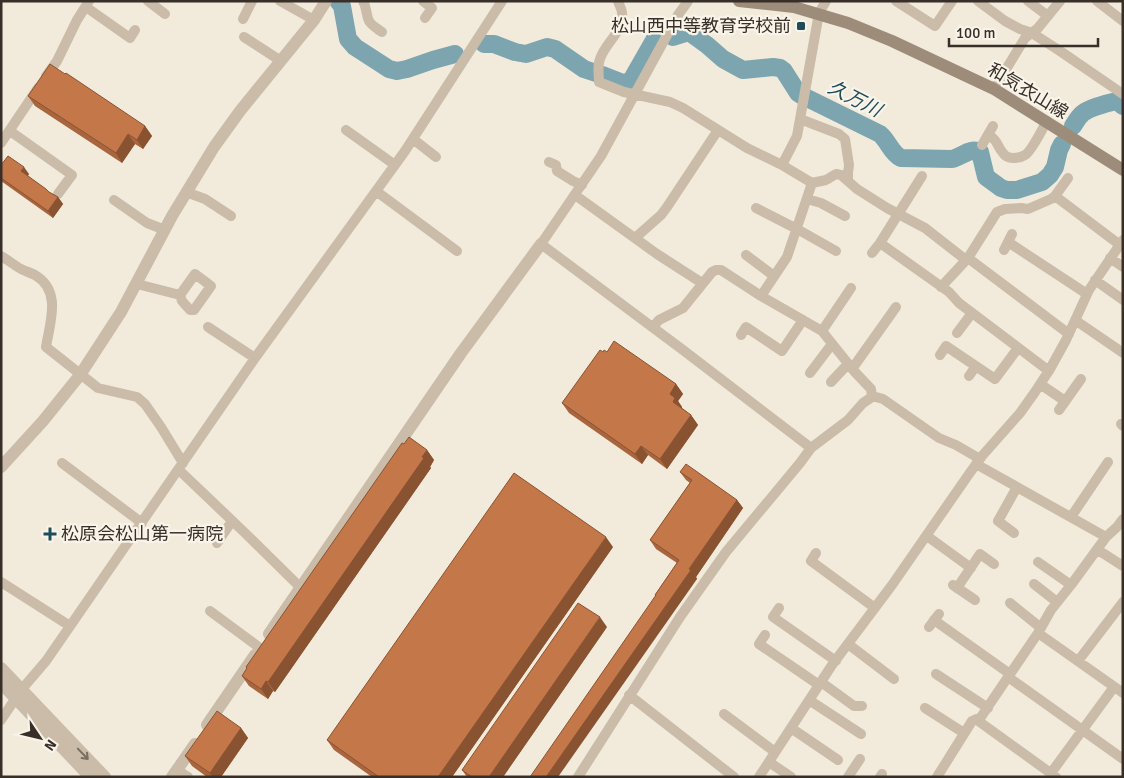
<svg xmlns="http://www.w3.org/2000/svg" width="1124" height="778" font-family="Signika,'Noto Sans JP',sans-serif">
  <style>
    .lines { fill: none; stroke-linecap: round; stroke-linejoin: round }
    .river { stroke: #7ca5af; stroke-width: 18 }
    .minor { stroke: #cabca8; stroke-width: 10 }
    .tertiary { stroke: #cabca8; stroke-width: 12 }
    .secondary { stroke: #9d8c7a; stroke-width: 12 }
    .wall { fill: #a9663e }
    .shaded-wall { fill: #895332 }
    .building { fill: #c47748; stroke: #895332 }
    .oneway { stroke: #796e62 }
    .poi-dot { fill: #1e4c58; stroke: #f9f4e9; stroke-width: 2 }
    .labels { text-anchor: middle; stroke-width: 4.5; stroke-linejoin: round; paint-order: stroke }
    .poi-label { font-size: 18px; fill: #372f28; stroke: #f9f4e9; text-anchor: end }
    .street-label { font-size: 18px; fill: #372f28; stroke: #f9f4e9 }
    .water-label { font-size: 19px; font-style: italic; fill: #1e4c58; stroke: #f9f4e9 }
  </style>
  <rect width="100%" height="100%" fill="#f2ebdc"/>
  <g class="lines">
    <path class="river" d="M338,1l4,5 6,33 7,8 34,22 8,2 10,-2 26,-9 22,-6
      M673,37l16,-5 18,13 16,14 20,11 30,-3 7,1 4,3 14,22 3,2
      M484,44h10l21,8 11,2 21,-7 8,2 29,20 12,4
      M602,75l23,9 7,-5 24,-42 5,-1
      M807,98l73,36c9,8 11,19 21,24l51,1c10,-2 18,-12 28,-7l6,25 15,11 6,2h10l25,-8 8,-7 5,-8 4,-17 3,-6
      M1073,126c3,-4 5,-9 10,-13 7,-5 25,-10 34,-12l6,5"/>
    <path class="minor" d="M148,1l17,13
      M280,1l34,19
      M363,1c4,7 3,14 6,20 3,5 9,8 13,11
      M423,1l9,7 -7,10
      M618,1c1,4 4,8 4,12 3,17 -17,30 -22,46 -3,7 -1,16 -1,23l25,10 46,10 13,6 64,40 35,17 15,-29 22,-123 7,-12
      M896,1l39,25 17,-25
      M978,1l27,20 15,8 12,4 28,18 63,43
      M1028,1l20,15
      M1097,1l26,20
      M86,7l44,31 5,-8
      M243,19l9,-18
      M244,37l37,24
      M46,76l11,-15 20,-41 12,-19
      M994,89l31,-51 13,-10 22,-27
      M800,119l39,15 6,5 4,26 -1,8v7
      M346,130l49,35
      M10,131l62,44 -14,19
      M988,135c11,6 8,10 15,18 2,3 6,5 10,5 4,0 9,-1 12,-3 7,-4 17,-26 22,-34
      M413,139l23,18
      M1,143l37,-55
      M982,145l11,-19
      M549,162l7,3 1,6 16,10 9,4
      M782,165l30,18 -25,74 -26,39 61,35 32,40 17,18 1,8
      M812,183l14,-3 10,-6 5,1 16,14 30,19 38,20 41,32
      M376,191l81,60
      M186,192l19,7 26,17
      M575,195l82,59 45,29
      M1055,196l65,49
      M807,199l14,4 24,13
      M114,200l33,23 18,7
      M756,208l41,21 39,22
      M635,238l26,-23 6,-8 51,-77
      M1008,242l79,52
      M880,243l69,49 10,11 90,68
      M1004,250l8,-16
      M872,253l8,-10 42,-67
      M746,255l28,21
      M1,256c7,4 13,9 20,13 4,2 10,4 14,6 27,16 15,47 11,72l52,41 39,9 8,7 16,23 22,36
      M968,258l101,76
      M1110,258l13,9
      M1095,280l28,20
      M137,284l43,11 15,-21 16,12 -17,24h-4l-8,-9 -2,-6
      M941,287l27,-29 29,-46 8,-3 16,-1 7,1 23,-10 4,-3 13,-18
      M1075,320l48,33
      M208,327l47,31
      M653,327l6,-7 24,-12 29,-36 4,-2h5l40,26
      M822,331l29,-43
      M957,333l15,-20
      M741,335l5,-8 36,24 21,-31
      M940,355l6,-9 49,33 23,-31
      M852,369l44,-62
      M810,373l22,-29
      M969,376l7,-10
      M831,382l17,-18
      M1040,384l25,17
      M1059,410l22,-31
      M1121,424l2,2
      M811,448l37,-28 15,-17 9,-6h4l7,2 56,39 17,7 24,14
      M62,463l80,60
      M976,464l130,73
      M179,470l65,62 57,56
      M1071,517l37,-55
      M1123,519l-6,8 -11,10 -35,48 -20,25 -13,23 -30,44 115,82
      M1014,533l-16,-12 19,-34
      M927,536l44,32
      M217,543l15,-22
      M1098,550l25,16
      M816,553l-5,8 64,47
      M1038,562l33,23
      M1,582l69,44
      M1034,584l23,18
      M953,585l22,15
      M957,588l23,-34 14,10
      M1010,603l31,25
      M779,608l-6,9 63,44
      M210,611l50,37
      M934,620l76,54
      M929,627l10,-13
      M1038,633l85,60
      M765,635l-6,9 60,41
      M848,644l46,35
      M1078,661l45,-59
      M936,674l52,34
      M821,682l33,24h8
      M629,695l105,82
      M809,700l52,34
      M925,708l39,25
      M724,714l51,38
      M1,720l21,-31 24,-28 209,-303 150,-207 97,-150
      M977,720l79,57
      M791,728l47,32
      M769,762l22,15
      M177,770l11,7
      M1051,773l63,-86
      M578,777l102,-160 46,-65 74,-89 11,-15 -128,-98 -142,-106 60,-88 77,-141 10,-14
      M759,777l73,-112 60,-80 77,-111 13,-18 38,-43 15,-21 15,-23 16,-29 23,-50 34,-50
      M848,777l12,-18
      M880,777l2,-3
      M937,777l35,-56 9,-4 27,-40"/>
    <path class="tertiary" d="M1,467l42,-46 37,-46 41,-63 51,-96 42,-69 26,-36 74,-91 12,-19
      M269,634l140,-205 52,-76 80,-109
      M1,668l104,109
      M1,683l89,94
      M207,725l48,-70
      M172,777l23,-33"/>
    <path class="secondary" d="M739,1l55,6 54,16 44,18 102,48 129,81"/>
  </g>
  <path class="wall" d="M28,96l117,30 7,10 -9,13 -8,-5 -13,19 -87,-57z
    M1,165l28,9 -1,2 21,16 9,5 5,7 -10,14 -52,-37z
    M603,352l73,32 7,10 -5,7 4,6v1l9,7 7,10 -31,44 -19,-14 -6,9 -73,-51 -7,-10z
    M427,450l7,10 -4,7 1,1 -156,224 -2,-1 -5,8 -19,-13 -7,-10 5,-7 -1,-2z
    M680,472l57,28 6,8 -47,69 1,2 -41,17 -1,-1 22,-32 -21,-14 -6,-9 40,-57 -4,-3z
    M613,547l-161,230h-80l-38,-27 -7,-10z
    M607,627l-104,150h-36l-5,-7z
    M241,728l7,10 -27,39h-14l-15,-11 -7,-10z"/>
  <path class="shaded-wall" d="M145,126l7,10 -9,13 -6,-9z
    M128,134l7,10 -13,19 -6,-10z
    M24,167l5,7 -3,4 -5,-7z
    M58,197l5,7 -10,14 -5,-7z
    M676,384l7,10 -5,7 4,6 -3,5 -6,-10 -3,-8z
    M691,415l7,10 -31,44 -7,-10z
    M641,446l7,9 -6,9 -7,-10z
    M427,450l7,10 -4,7 1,1 -156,224 -7,-10z
    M737,500l6,8 -47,69 1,2 -139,198h-12z
    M606,537l7,10 -161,230h-14z
    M600,617l7,10 -104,150h-14z
    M266,681l7,10 -5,8 -7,-10z
    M241,728l7,10 -27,39h-9l-2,-4z"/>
  <path class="building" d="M50,64l15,10 1,-1 79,53 -8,14 -9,-6 -12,19 -88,-57z
    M8,156l16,11 -3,4 25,18 3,3 9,5 -10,14 -47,-33v-13z
    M614,341l62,43 -6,10 5,4 -2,4 18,13 -31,44 -19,-13 -6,8 -73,-51 38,-53 3,2 1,-2 3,2z
    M409,437l18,13 -5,7 2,1 -156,224 -2,-1 -5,8 -19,-13 5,-8 -1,-1 156,-224 2,1z
    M686,464l51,36 -48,69 2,1 -145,207h-16l126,-182h-1l24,-35 -29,-20 42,-60 -12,-8z
    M514,473l92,64 -168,240h-59l-52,-37z
    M578,603l22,14 -111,160h-17l-10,-7z
    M217,711l24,17 -31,45 -25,-17z"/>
  <defs><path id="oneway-shaft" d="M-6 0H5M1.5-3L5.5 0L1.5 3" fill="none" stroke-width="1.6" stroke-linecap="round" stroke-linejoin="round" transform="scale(1.25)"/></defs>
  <use class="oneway" href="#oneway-shaft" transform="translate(83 754) rotate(46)"/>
  <g class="poi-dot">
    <rect x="796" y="21" width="10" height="10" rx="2.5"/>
    <path d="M47.5 526.5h5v5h5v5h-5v5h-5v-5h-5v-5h5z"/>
  </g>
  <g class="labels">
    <g class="poi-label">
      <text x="791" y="32">松山西中等教育学校前</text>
      <text x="61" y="540" text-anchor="start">松原会松山第一病院</text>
    </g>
    <g class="street-label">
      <text transform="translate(1028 91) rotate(31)" y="6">和気衣山線</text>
    </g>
    <g class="water-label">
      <text transform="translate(855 98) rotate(27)" y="7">久万川</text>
    </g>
  </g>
  <rect width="1124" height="778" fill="none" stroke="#372f28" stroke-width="5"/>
  <g transform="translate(40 738) rotate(125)" stroke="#f9f4e9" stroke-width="4" paint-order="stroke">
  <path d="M0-4L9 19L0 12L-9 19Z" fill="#372f28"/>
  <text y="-8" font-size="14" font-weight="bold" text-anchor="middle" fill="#372f28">N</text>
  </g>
  <path d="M949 38v8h149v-8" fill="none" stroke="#372f28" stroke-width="2.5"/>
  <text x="956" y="38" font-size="15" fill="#372f28" stroke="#f9f4e9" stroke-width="4" paint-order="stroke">100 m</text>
</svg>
